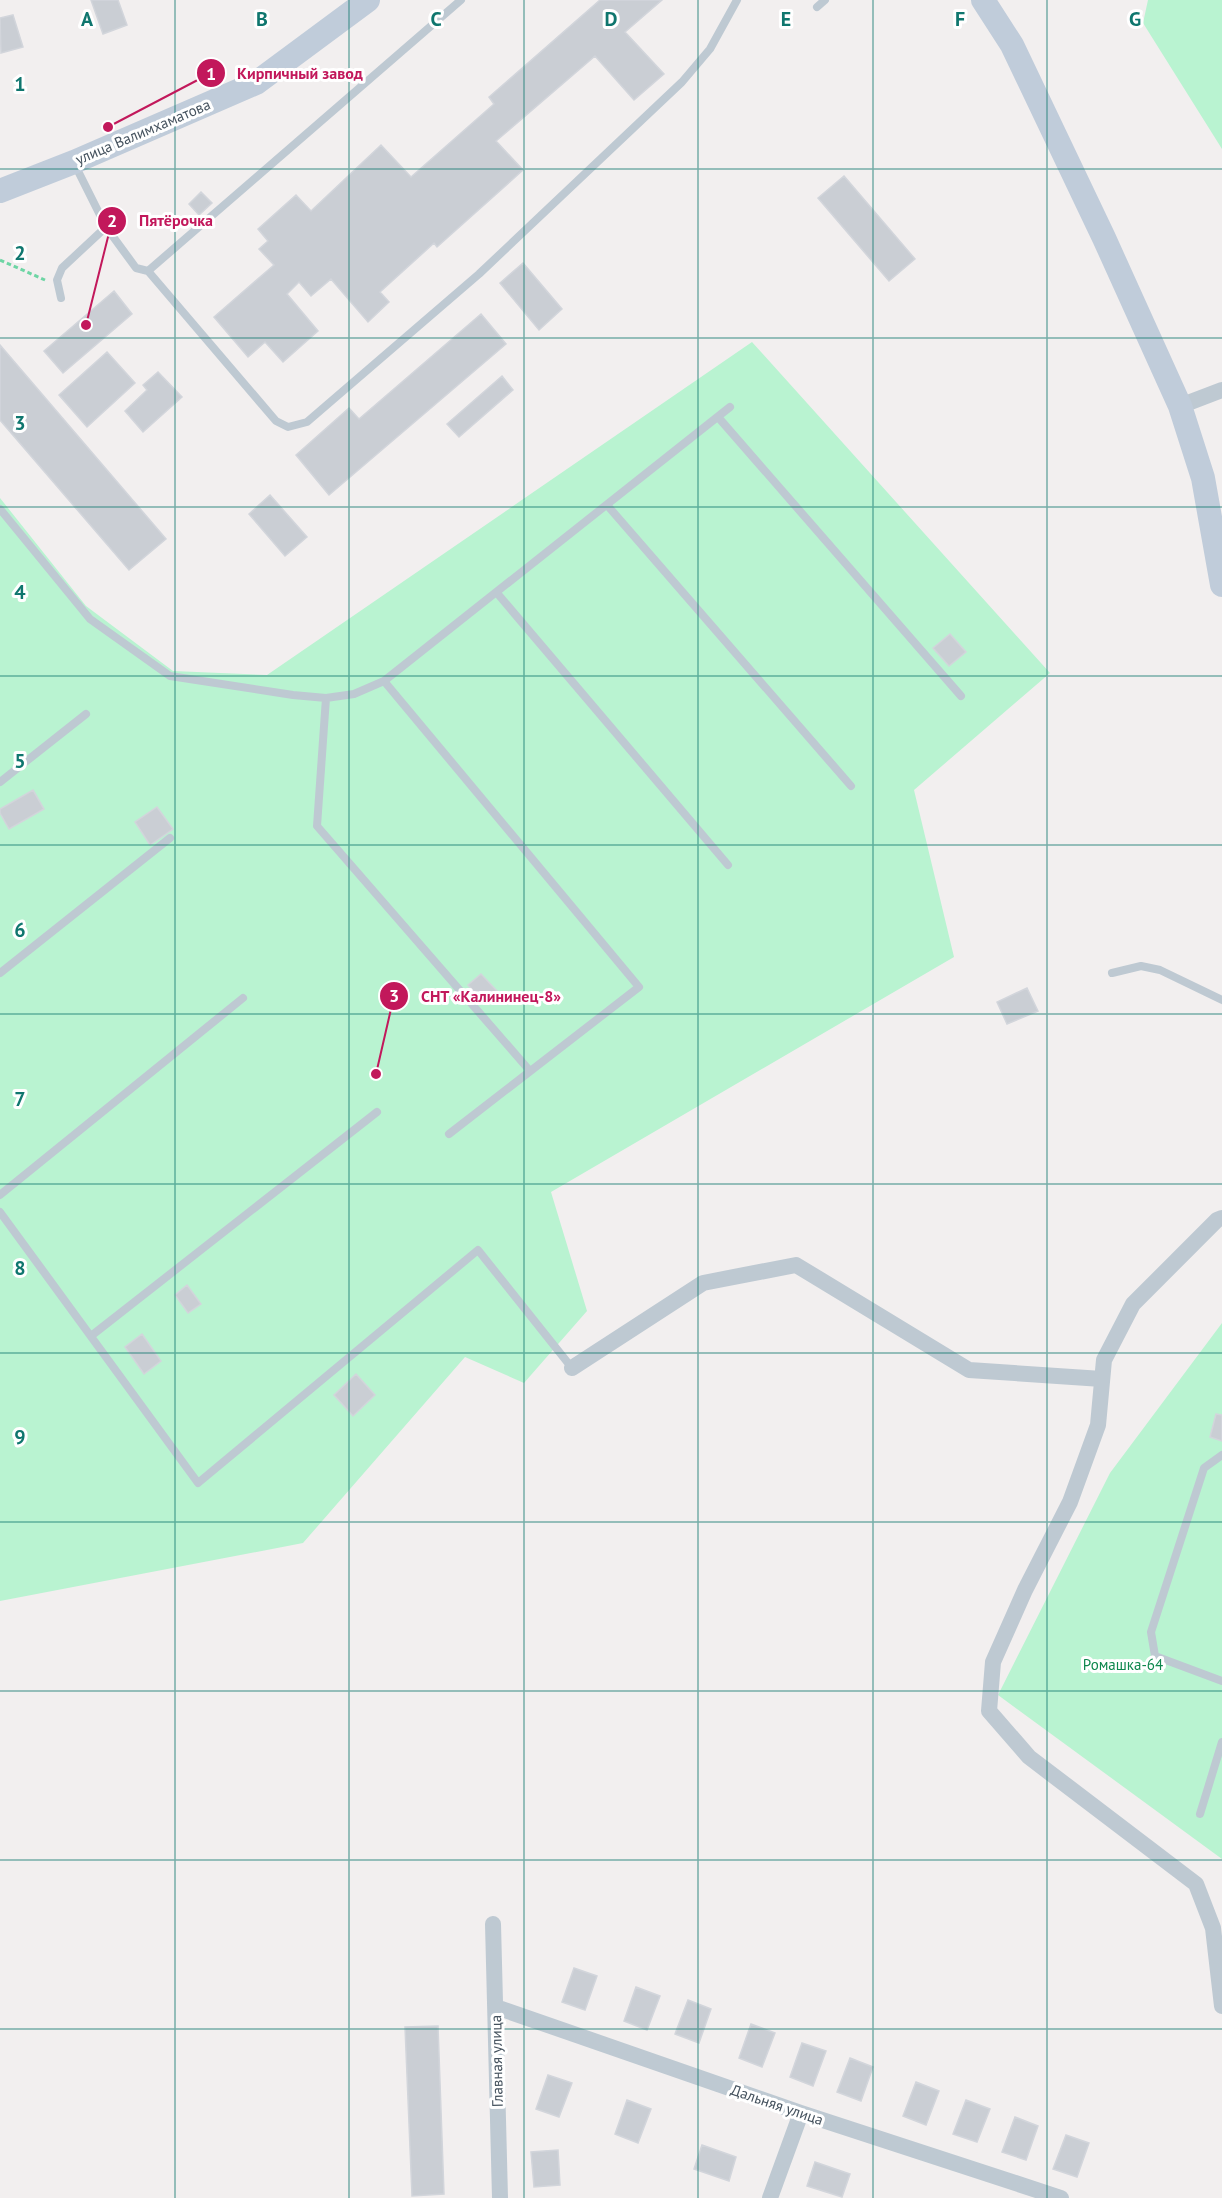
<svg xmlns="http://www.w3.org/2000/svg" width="1222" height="2198" font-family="'PT Sans',sans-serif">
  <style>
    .green { fill: #b9f3d1 }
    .building { fill: #caced4; stroke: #d2d5db; stroke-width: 1.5 }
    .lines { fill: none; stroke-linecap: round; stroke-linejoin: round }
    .path { stroke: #6ed5a4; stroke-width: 3; stroke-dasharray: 4.5 3; stroke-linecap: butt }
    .lane { stroke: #bec9d2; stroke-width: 8 }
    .street { stroke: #bec9d2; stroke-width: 16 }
    .secondary { stroke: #c0ccda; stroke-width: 24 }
    .grid { fill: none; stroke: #0f766e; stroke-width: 1.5; stroke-opacity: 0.55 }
    .labels { text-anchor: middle; stroke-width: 6; stroke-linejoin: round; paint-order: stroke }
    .street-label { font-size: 15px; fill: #45525e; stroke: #fff }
    .park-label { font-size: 15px; fill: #0e874d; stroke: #fff }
    .grid-label { font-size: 20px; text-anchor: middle; font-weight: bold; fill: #0f766e; stroke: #fff; stroke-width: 6; stroke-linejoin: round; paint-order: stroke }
    .leader { fill: none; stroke: #c2185b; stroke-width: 2 }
    .callout-dot { fill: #c2185b; stroke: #fff; stroke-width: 2 }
    .mark-label { font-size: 18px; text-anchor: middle; font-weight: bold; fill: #fff }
    .callout-label { font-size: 16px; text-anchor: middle; font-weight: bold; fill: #c2185b; stroke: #fff; stroke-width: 6; stroke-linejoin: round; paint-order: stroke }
  </style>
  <rect width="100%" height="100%" fill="#f2efef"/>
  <path class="green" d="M1148,0h74v149l-79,-126z
    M752,342l298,331 -136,117 40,167 -403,235 36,119 -63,72 -59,-26 -162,186 -303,58v-1103l86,108 87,65 94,4z
    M1222,1323v536l-224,-164 112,-222z"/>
  <path class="building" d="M91,0h27l9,25 -24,9z
    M600,0h62l-37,32 39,42 -30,26 -39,-44 -99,85 27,29 -86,77 -3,-4 -54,49 9,10 -21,20 -37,-43 -20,17 -12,-14 -12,12 31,37 -35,31 -18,-20 -17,15 -34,-40 60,-52 -15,-16 9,-8 -10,-12 38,-34 15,16 70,-66 30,32 83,-73 -5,-7z
    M13,15l10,32 -22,6 -1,-35z
    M844,176l71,83 -26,22 -71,-83z
    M201,192l11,11 -13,12 -10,-11z
    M523,263l39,46 -23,21 -39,-47z
    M114,291l18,23 -69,59 -19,-22z
    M481,314l25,30 -177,151 -33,-40 53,-47 10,11z
    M0,345l166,194 -37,31 -129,-150z
    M107,352l28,31 -48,44 -28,-32z
    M158,372l24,25 -39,35 -18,-21 22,-21 -4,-5z
    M502,376l11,14 -54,47 -12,-13z
    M270,495l37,42 -22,19 -36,-42z
    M950,634l16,18 -17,14 -16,-18z
    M33,790l11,19 -35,20 -9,-16v-4z
    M157,807l16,22 -23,16 -15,-23z
    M481,974l16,17 -13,12 -16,-18z
    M1027,988l11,23 -31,13 -10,-22z
    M187,1285l14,19 -13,9 -13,-18z
    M142,1334l19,27 -17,13 -19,-27z
    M356,1374l19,21 -22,21 -19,-21z
    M1216,1414l6,1v26l-12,-4z
    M574,1968l23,8 -12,34 -23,-8z
    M636,1987l24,9 -13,34 -23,-9z
    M688,2000l23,9 -12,34 -24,-9z
    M751,2024l24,9 -13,34 -23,-9z
    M438,2026l6,168 -32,2 -7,-169z
    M802,2043l24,8 -13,35 -23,-9z
    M850,2058l23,9 -12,34 -24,-9z
    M548,2075l24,8 -13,34 -23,-8z
    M916,2082l23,9 -13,34 -23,-9z
    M627,2100l24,9 -13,34 -23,-9z
    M966,2100l24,9 -13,33 -24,-8z
    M1015,2117l23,9 -12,34 -24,-8z
    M1066,2135l23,8 -12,34 -24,-8z
    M702,2145l34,12 -7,24 -35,-12z
    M558,2150l2,35 -26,2 -3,-35z
    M815,2162l35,12 -8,23 -35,-11z"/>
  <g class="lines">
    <path class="path" d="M0,260l45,20"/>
    <path class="lane" d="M817,7l8,-7
      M74,163l32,64 30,41 12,3 128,150 12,6 19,-5 172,-148 203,-192 28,-33 27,-49
      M148,271l313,-271
      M61,298l-4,-18 5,-12 44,-41
      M718,417l243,279
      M607,505l244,281
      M0,509l90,110 80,57 123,19 33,3 28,-4 30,-13 346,-274
      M497,593l231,272
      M384,681l255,306 -190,147
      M326,698l-9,128 213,245
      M0,782l86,-68
      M0,973l170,-135
      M1112,973l29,-7 19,4 62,30
      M0,1195l243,-197
      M0,1212l198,271 280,-233 94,118
      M91,1336l286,-224
      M1222,1455l-18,13 -53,164 4,24 67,25
      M1200,1814l22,-72"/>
    <path class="street" d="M1180,406l42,-16
      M1222,1218l-5,2 -84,84 -29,56 -6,65 -28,77 -45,88 -32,72 -4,49 40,46 167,127 17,44 9,78
      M572,1368l131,-85 93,-18 173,105 133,9
      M493,1924l7,274
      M496,2007l305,106 260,85
      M770,2198l31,-85"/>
    <path class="secondary" d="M983,0l29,45 92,193 76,168 23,72 19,107
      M0,191l74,-29 182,-79 112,-83"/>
  </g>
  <path class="grid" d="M175,0v2198M349,0v2198M524,0v2198M698,0v2198M873,0v2198M1047,0v2198M0,169h1222M0,338h1222M0,507h1222M0,676h1222M0,845h1222M0,1014h1222M0,1184h1222M0,1353h1222M0,1522h1222M0,1691h1222M0,1860h1222M0,2029h1222"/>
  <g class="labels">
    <g class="street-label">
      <text transform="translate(143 132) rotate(-23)" y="5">улица Валимхаматова</text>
      <text transform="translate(497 2061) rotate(-91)" y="5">Главная улица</text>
      <text transform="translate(777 2105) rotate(19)" y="5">Дальняя улица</text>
    </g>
    <g class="park-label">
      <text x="1123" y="1670">Ромашка-64</text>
    </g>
  </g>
  <g class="grid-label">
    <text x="87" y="26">A</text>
    <text x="262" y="26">B</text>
    <text x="436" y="26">C</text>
    <text x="611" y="26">D</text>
    <text x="786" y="26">E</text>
    <text x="960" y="26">F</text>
    <text x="1135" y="26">G</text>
    <text x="20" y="91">1</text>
    <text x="20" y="260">2</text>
    <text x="20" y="430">3</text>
    <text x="20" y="599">4</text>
    <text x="20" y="768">5</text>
    <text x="20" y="937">6</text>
    <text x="20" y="1106">7</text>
    <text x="20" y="1275">8</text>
    <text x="20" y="1444">9</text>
  </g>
  <path class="leader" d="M108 127L211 73M86 325L112 221M376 1074L394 996"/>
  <g class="callout-dot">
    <circle cx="108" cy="127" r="6"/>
    <circle cx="86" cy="325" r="6"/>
    <circle cx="376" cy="1074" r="6"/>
    <circle cx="211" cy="73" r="15"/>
    <circle cx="112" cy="221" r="15"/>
    <circle cx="394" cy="996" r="15"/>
  </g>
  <g class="mark-label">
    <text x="211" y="80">1</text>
    <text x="112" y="227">2</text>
    <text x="394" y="1002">3</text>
  </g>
  <g class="callout-label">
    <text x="300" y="79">Кирпичный завод</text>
    <text x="176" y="226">Пятёрочка</text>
    <text x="491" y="1002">СНТ «Калининец-8»</text>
  </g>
</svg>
